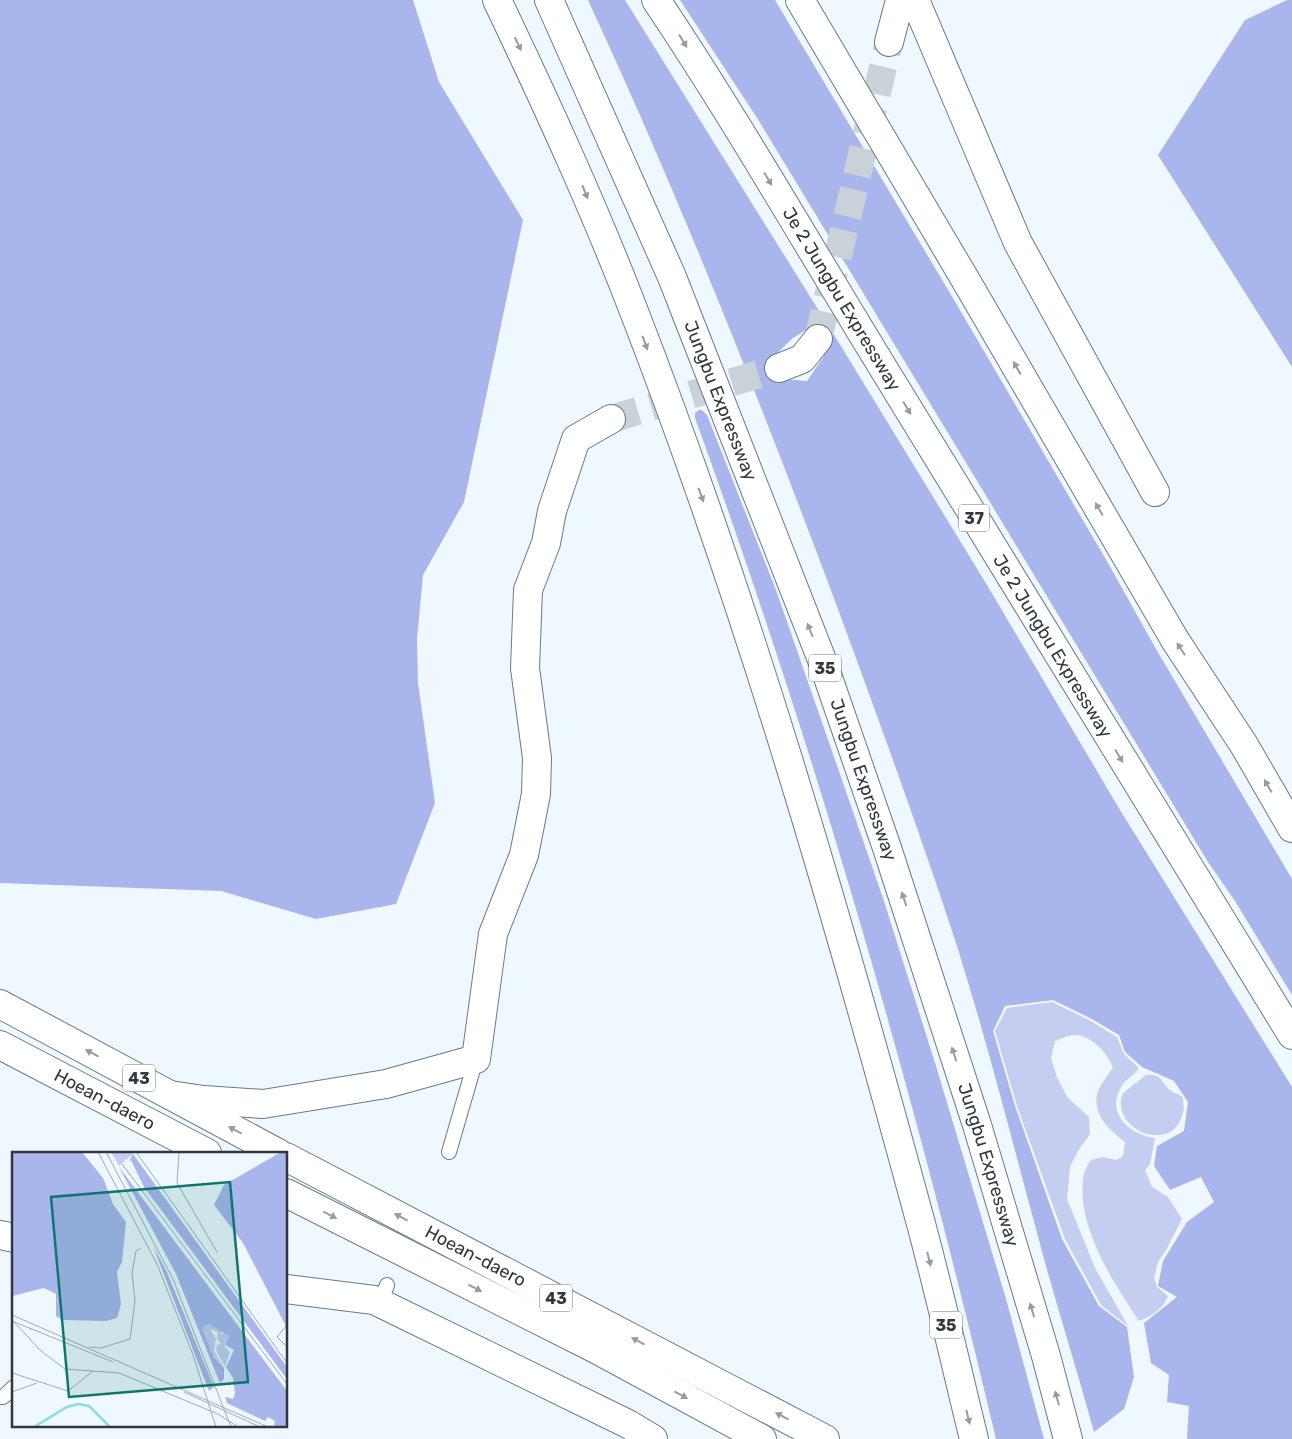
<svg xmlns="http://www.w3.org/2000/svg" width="1292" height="1439" font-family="Rubik,sans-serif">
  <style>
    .green { fill: #c5cdf1 }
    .forest { fill: #a9b5ed; fill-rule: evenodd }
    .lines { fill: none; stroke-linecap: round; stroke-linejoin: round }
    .street-tunnel { stroke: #c9d2d8; stroke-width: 28; stroke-dasharray: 28 14; stroke-linecap: butt }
    .lane-casing { stroke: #677b89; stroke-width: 16 }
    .street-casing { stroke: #677b89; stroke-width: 30 }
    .primary-casing { stroke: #677b89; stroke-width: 30 }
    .highway-casing { stroke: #677b89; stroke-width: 30 }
    .lane { stroke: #fff; stroke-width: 14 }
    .street { stroke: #fff; stroke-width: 28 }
    .primary { stroke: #fff; stroke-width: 28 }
    .highway { stroke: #fff; stroke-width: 28 }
    .oneway { fill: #989c9f }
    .labels { text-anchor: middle; stroke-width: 4.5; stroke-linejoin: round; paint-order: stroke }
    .shield { fill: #fff; stroke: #6e7479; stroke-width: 1 }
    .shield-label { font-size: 16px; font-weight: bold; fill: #30383f }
    .street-label { font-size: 18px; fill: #30383f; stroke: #fff }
    .inset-river { fill: none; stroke: #8adde3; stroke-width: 2.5 }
    .inset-road { fill: none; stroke: #a3abb2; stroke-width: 1 }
    .view { fill: #0f766e; fill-opacity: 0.15; stroke: #0f766e; stroke-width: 2.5 }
    .inset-edge { fill: none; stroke: #30383f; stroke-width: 2.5 }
  </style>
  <rect width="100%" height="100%" fill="#eff8fe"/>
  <path class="green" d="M1052,1002l37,18 28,17 7,17 15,14c-5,8 -12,10 -16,16 -19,28 5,50 32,54l-5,26 -5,6 7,17 16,10 14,22 -16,31 -8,12 -4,16 3,9 11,9c-4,12 -17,21 -29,25 -26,-39 -65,-98 -55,-147 1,-5 4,-10 7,-14l12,-3 13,3 7,-4 2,-14c-15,-12 -32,-26 -28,-48 1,-6 12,-20 16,-27 -7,-15 -21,-32 -39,-32 -5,0 -14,4 -19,6l-4,17 6,19 10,20 22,20 1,17 -12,17 -8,16 -3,32 28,69 33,58 -27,-21 -36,-66 -48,-133 -22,-75 12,-23z
    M1146,1075c14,-1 13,3 21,12 4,5 10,7 15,9 3,10 2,18 -3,27 -15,25 -57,8 -58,-18 -1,-4 1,-9 2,-12z"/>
  <path class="forest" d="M0,0h413l26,82 84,138 -59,282 -41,73 -6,64 1,44 17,120 -39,101 -80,15 -95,-28 -221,-8z
    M588,0h37l211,338 151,247 133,225 172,277v352h-105l2,-33 -22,-4 2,-27 -18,-12 -7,-40 33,-26 -19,-11 5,-25 24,-39 27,-20 -13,-25 -31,13 -16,-24 3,-20 27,-15 4,-29 -14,-21 -32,-14 -17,-15 -6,-17 -29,-17 -37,-18 -48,6 -12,25 22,75 47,133 37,67 28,21 7,50 -10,32 -30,23c-16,-59 -35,-118 -51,-177 -28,-103 -54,-207 -86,-309 -38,-116 -80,-231 -122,-345 -76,-203 -156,-405 -247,-601zM811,327l13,17v12l-17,25 -24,-2 -10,-22 20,-19z
    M680,0h95l172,288 161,275 48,86 136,230v116l-57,-94 -27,-39 -449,-741z
    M1287,0h5v367l-134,-212 87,-135z
    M699,410h3l5,5 69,175 107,308 53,168 70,233 38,140h-48c-81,-344 -180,-689 -301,-1021v-5z"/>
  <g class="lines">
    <path class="street-tunnel" d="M818,339l71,-297
      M611,419l168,-51"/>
    <g class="lane-casing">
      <path id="lane" d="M449,1152l27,-93
        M380,1304l7,-19
        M0,1397h3l11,-10"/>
    </g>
    <g class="street-casing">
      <path id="street" d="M915,0l103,243 137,249
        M889,42l11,-42
        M779,368l23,-9 16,-20
        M170,1095l34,5 59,4 123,-20 90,-25 17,-125 31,-79 12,-61 1,-36 -12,-90 3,-78 18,-47 6,-32 24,-72 35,-20
        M0,1235l14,3
        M286,1289l88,11 254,124 25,15"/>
    </g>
    <g class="primary-casing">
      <g id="primary">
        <path d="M0,1004l278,149"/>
        <path id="s1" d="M0,1045l207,108"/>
        <path id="s2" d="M286,1157l539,282"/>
        <path d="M286,1193l308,155 168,91"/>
      </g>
    </g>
    <g class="highway-casing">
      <g id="highway">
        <path d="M497,0c49,103 97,207 138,314 113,292 200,593 282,895 21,76 38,153 57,230"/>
        <path id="s3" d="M549,0l123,277 150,383 65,188 90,277 69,231 22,83"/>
        <path id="s4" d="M656,0c77,115 146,235 218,353 139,228 277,456 418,682"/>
        <path d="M800,0l165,279 210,361 69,105 48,83"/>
      </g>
    </g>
    <use href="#lane" class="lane"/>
    <use href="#street" class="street"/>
    <use href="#primary" class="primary"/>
    <use href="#highway" class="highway"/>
  </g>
  <defs><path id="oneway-solid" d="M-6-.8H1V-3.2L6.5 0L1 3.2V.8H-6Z" transform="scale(1.25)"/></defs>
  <g class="oneway">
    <use href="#oneway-solid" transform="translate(683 41) rotate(58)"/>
    <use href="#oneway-solid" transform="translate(518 44) rotate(65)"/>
    <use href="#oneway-solid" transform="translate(768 179) rotate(59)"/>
    <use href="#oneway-solid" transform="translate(585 192) rotate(68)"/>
    <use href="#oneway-solid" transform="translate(645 343) rotate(70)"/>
    <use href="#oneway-solid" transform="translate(1017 368) rotate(-120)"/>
    <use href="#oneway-solid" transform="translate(907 408) rotate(59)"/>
    <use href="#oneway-solid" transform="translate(701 495) rotate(70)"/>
    <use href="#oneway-solid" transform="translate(1099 509) rotate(-120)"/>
    <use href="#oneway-solid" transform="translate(810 630) rotate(-111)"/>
    <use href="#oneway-solid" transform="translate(1181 649) rotate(-123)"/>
    <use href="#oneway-solid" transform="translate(1119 756) rotate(59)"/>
    <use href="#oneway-solid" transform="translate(1268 786) rotate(-120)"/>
    <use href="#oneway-solid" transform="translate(904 899) rotate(-108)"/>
    <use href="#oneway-solid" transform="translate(92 1053) rotate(-152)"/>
    <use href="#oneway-solid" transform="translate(954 1054) rotate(-108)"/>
    <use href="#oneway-solid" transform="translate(235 1130) rotate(-152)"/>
    <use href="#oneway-solid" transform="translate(330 1215) rotate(27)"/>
    <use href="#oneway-solid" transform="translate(401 1217) rotate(-152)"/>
    <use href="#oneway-solid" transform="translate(929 1259) rotate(76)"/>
    <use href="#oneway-solid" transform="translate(475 1288) rotate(27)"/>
    <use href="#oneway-solid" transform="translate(1032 1310) rotate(-107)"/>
    <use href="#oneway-solid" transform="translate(638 1341) rotate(-152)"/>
    <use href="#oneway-solid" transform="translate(681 1395) rotate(29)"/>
    <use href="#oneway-solid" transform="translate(1057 1398) rotate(-105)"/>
    <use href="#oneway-solid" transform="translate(782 1416) rotate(-152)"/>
    <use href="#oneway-solid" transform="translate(968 1417) rotate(76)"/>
  </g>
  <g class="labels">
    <g class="shield">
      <rect x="959" y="504.5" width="30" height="27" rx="4"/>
      <rect x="809" y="654.5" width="32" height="27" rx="4"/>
      <rect x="123" y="1064.5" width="32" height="27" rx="4"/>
      <rect x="540" y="1284.5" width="32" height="27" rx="4"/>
      <rect x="930" y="1311.5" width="32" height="27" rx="4"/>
    </g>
    <g class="shield-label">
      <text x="974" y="524">37</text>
      <text x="825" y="674">35</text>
      <text x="139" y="1084">43</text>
      <text x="556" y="1304">43</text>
      <text x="946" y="1331">35</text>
    </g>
    <g class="street-label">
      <text dy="6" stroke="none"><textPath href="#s4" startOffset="352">Je 2 Jungbu Expressway</textPath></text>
      <text dy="6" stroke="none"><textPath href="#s3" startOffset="436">Jungbu Expressway</textPath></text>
      <text dy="6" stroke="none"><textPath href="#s4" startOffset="758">Je 2 Jungbu Expressway</textPath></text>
      <text dy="6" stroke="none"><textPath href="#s3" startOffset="841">Jungbu Expressway</textPath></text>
      <text dy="6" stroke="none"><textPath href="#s1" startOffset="118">Hoean-daero</textPath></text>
      <text dy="6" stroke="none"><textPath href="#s3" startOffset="1246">Jungbu Expressway</textPath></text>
      <text dy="6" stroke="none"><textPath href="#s2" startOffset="214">Hoean-daero</textPath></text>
    </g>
  </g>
  <g transform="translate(12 1152)">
    <rect width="275" height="275" fill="#eff8fe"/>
    <path d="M99,0h21l1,2 -14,12zM197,172l10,4 3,4 -2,3 4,-2 5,3 -5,10 6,6 -5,15 -9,-17 1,-5 4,-1 -4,-5 1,-7 -8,-3 6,10 -2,12 10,17 -10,-12 -12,-28z" fill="#c5cdf1"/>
    <path d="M0,0h70l21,26 10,26 13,18 -4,40 -5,10 4,32 -4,14 -11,3 -44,-1 -6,-4v-22l-12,-6 -32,8zM269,0h6v176l-44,-85 -29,-38 10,-20zM121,2l154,213v12l-143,-192 -13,-27 -2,1zM107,15l168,224v36h-13l1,-6 -7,-4 -3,4 -38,-18 -2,-6 8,2 2,-5 -2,-16 -7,-11 8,-17 -9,-5 4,-9 -20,-12 -7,4 12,29 10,11v11l-4,4 -44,-109zM141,94l13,24 48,117 -5,4z" fill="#a9b5ed"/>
    <path class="inset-river" d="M22,275l33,-20 11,-3 11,2 21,21"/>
    <path class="inset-road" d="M86,0l59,112 36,91 23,72M94,0l67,127 58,148M124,0l151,211M167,0l-2,31 40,69M110,12l165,220M0,163l256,112M0,169l101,41M2,170l27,29 24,18 54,4 99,41 20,13M275,173l-10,12 10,10M77,195l12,1 29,-9 5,-38 -3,-28 4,-22 5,-3M0,221l56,18 25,-20M0,240l25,-9M172,240l76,35"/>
    <path class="view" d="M218,30l18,200 -179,15 -18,-200z"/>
    <rect width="275" height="275" class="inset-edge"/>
  </g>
</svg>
